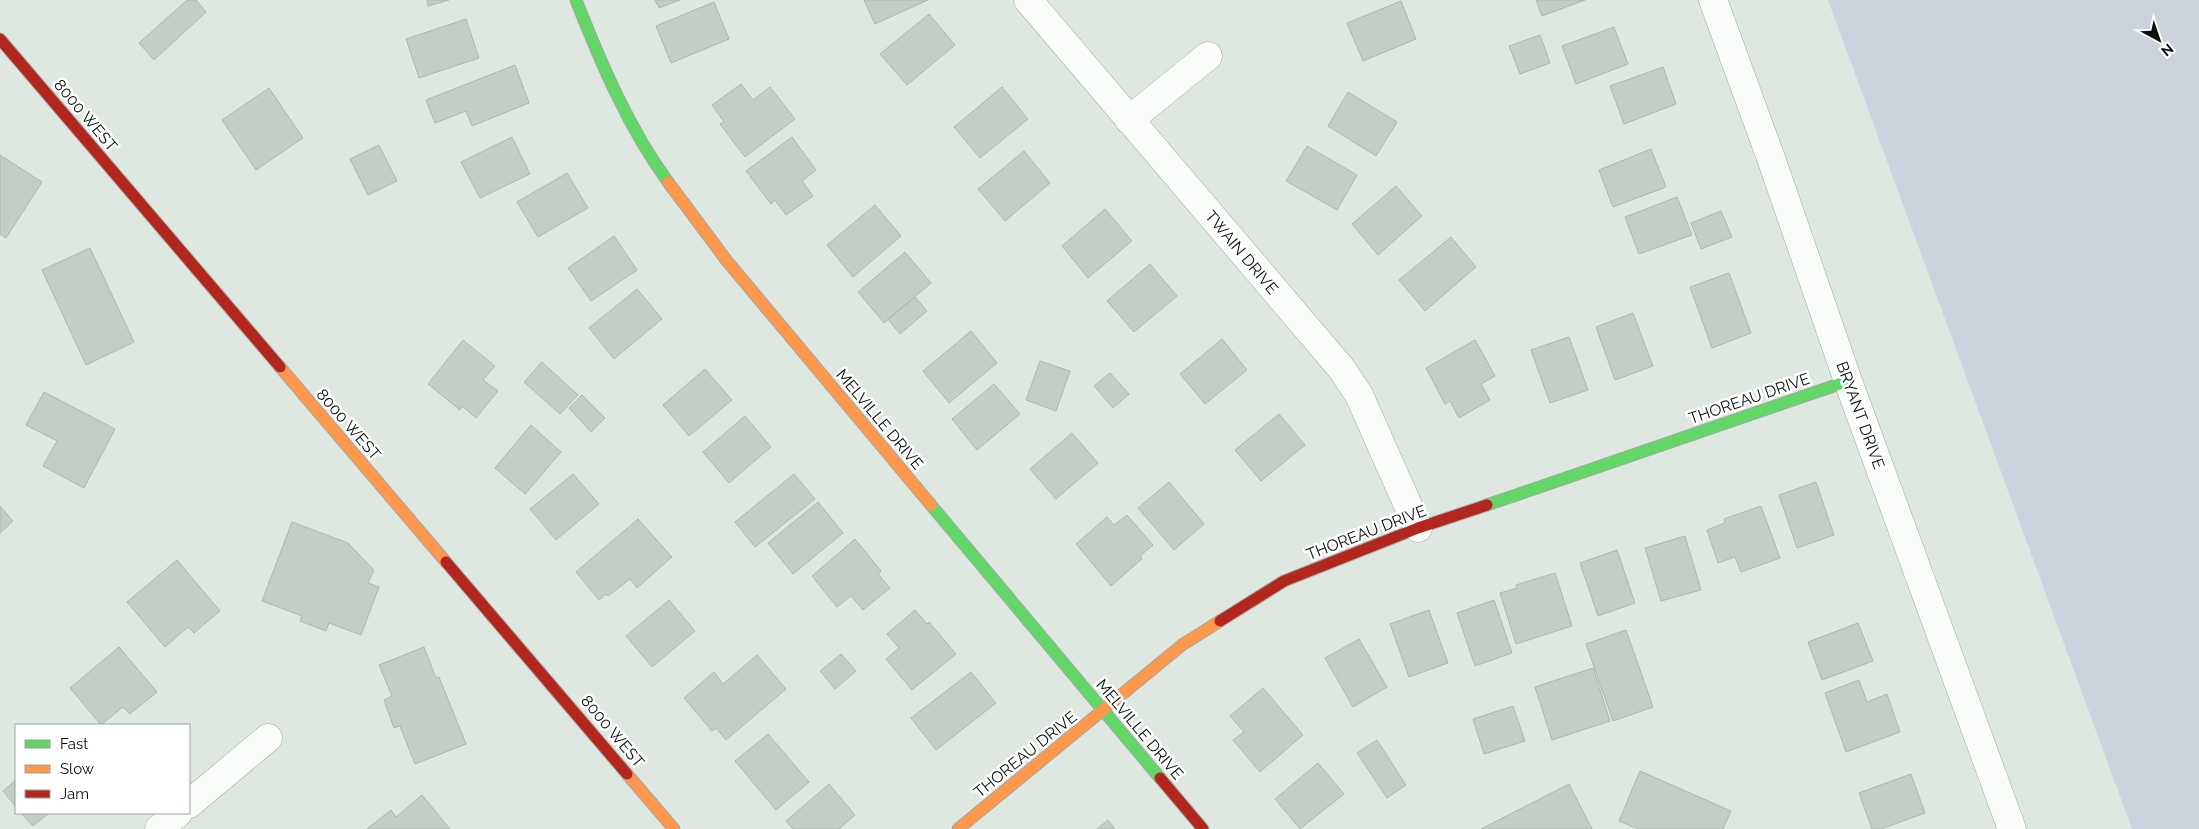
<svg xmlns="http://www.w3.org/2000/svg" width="2199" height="829" font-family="Raleway,sans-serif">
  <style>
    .green { fill: #cdd2df }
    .building { fill: #c3cfc6; stroke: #afb6b0 }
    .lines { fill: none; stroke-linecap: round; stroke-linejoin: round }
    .street-casing { stroke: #a2a9a3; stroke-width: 29 }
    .fast-casing { stroke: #a2a9a3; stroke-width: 13 }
    .slow-casing { stroke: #a2a9a3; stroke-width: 13 }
    .jam-casing { stroke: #a2a9a3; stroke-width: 13 }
    .street { stroke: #fafcfa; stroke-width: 28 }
    .fast { stroke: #63d668; stroke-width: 11 }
    .slow { stroke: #ff974d; stroke-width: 11 }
    .jam { stroke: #b3261e; stroke-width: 11 }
    .labels { text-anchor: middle; stroke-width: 5; stroke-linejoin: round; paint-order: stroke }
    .street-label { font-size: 16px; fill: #09100b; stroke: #fff }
  </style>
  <rect width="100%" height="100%" fill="#dee8e0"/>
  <path class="green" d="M1828,0h371v829h-67z"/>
  <path class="building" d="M187,0h9l10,12 -52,48 -15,-17z
    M427,0h22l-21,6z
    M655,0h25l-21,8z
    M864,0h64l-53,24z
    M1536,0h49l-43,16z
    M1401,1l15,38 -53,22 -16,-38z
    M714,2l15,37 -58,24 -15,-37z
    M929,14l26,31 -48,40 -27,-31z
    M466,19l13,39 -60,20 -13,-39z
    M1614,27l14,37 -52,20 -14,-38z
    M1540,35l10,28 -30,11 -11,-28z
    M515,65l14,38 -57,23 -6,-15 -31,12 -9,-23z
    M1663,67l13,37 -52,20 -14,-38z
    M741,84l12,16 17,-13 25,32 -50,38 -25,-33 4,-2 -12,-17z
    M1002,87l26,32 -48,39 -26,-31z
    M269,88l34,50 -47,32 -34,-50z
    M1348,92l49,30 -21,34 -48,-30z
    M512,137l18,37 -50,24 -19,-36z
    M792,137l24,33 -14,11 11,15 -27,19 -11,-15 -4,4 -25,-33z
    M379,145l18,36 -29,14 -18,-36z
    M1307,146l50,29 -20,35 -51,-29z
    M1651,149l15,38 -53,20 -14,-37z
    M1024,151l26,32 -45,38 -27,-32z
    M0,155l42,27 -36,56 -6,-4z
    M567,173l21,35 -50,29 -21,-35z
    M1396,186l26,30 -44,39 -26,-31z
    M1677,197l15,38 -53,19 -14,-37z
    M875,205l26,31 -48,41 -26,-32z
    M1105,209l27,32 -44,37 -26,-32z
    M1721,211l11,26 -31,12 -10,-26z
    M614,236l23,34 -46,31 -23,-33z
    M1451,237l25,30 -51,44 -26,-31z
    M90,248l44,94 -48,23 -44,-95z
    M905,252l26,31 -47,40 -26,-31z
    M1150,264l27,32 -43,36 -27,-31z
    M1729,273l22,60 -39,15 -22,-61z
    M637,289l25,30 -48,40 -25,-31z
    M915,297l12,14 -27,23 -12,-15z
    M1633,313l20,53 -38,14 -19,-53z
    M971,331l26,32 -48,40 -26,-32z
    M1569,337l19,53 -38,13 -19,-53z
    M1222,339l25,31 -42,34 -25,-30z
    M463,340l32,26 -12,14 15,11 -22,27 -14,-12 -2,4 -32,-26z
    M1475,340l20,36 -14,8 9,16 -31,18 -9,-17 -5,3 -19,-36z
    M1040,361l30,10 -14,40 -30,-11z
    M542,362l36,33 -18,19 -36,-32z
    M705,369l27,31 -43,36 -26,-31z
    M1110,373l19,21 -16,14 -19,-22z
    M994,384l26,30 -43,36 -25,-31z
    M44,392l71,37 -31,59 -41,-22 14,-25 -31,-16z
    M582,395l23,23 -14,14 -22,-24z
    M1279,414l26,31 -44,36 -26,-31z
    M745,416l26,31 -42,36 -26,-31z
    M531,425l30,27 -36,42 -30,-26z
    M1072,433l26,30 -42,36 -26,-30z
    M573,474l26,30 -43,36 -26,-31z
    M794,474l21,25 -60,48 -20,-25z
    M1169,482l35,42 -30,26 -36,-42z
    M1816,482l18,53 -37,13 -18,-53z
    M818,502l25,31 -50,41 -25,-31z
    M0,506l13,15 -13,12z
    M1761,506l19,52 -39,14 -6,-15 -17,6 -11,-33 18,-7 -1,-4z
    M1127,515l26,30 -13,11 2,3 -31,27 -35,-42 31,-27 7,8z
    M638,519l34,38 -35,31 -7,-9 -22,17 -2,-2 -7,6 -23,-28z
    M292,522l56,21 26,27 -6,13 11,4 -18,48 -32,-12 -3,8 -26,-10 2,-5 -40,-15z
    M1685,536l16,54 -40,11 -16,-53z
    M855,539l26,32 -3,3 12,14 -27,22 -12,-14 -14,11 -25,-31z
    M1617,550l18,53 -37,13 -18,-53z
    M177,560l43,51 -26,22 -6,-6 -23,20 -38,-45z
    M1555,573l17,53 -56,18 -16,-51 17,-5 -1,-3z
    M669,600l26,31 -43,36 -26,-31z
    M1494,600l18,53 -37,13 -18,-53z
    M915,610l12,14 2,-2 27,32 -44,36 -26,-31 13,-11 -12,-14z
    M1429,610l19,53 -39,14 -19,-53z
    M1858,623l15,38 -51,19 -14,-38z
    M1626,630l27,77 -40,14 -27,-77z
    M1359,639l28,48 -34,20 -28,-49z
    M119,647l38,45 -27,22 -7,-7 -22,18 -31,-37z
    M424,647l12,31 3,-1 27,67 -51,20 -15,-38 -6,2 -10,-28 8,-4 -13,-31z
    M841,654l15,17 -21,18 -15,-18z
    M757,655l29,34 -60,51 -10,-12 -4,3 -28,-33 30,-26 9,12z
    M1593,668l17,53 -58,19 -17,-53z
    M971,672l25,31 -60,47 -25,-32z
    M1859,680l8,22 20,-8 13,38 -54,20 -21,-59z
    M1263,688l40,47 -43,37 -27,-32 11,-8 -14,-16z
    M1513,706l12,35 -41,13 -11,-35z
    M768,734l41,48 -33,28 -41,-49z
    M1377,740l29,45 -19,13 -30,-45z
    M1318,763l26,31 -44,35 -25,-30z
    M1640,771l91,40 -8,18h-85l-19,-8z
    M1911,774l14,39 -44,16h-9l-13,-36z
    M16,780v27l-13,-16z
    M829,784l26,31 -16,14h-46l-7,-8z
    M1569,784l23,45h-111z
    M422,795l28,34h-83l24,-19 5,7z
    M21,813h28l-16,13z
    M1108,820l7,9h-18z"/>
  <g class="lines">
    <g class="street-casing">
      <path id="street" d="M1028,0l313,368 18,27 59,133
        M1713,0l59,161 76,220 164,448
        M1129,120l79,-64
        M189,804l79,-66
        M159,829l19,-16"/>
    </g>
    <g class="fast-casing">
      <path id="fast" d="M576,0c25,63 52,127 92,182
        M931,505l229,273
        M1487,505l361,-124"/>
    </g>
    <g class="slow-casing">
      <path id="slow" d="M668,182l59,79 204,244
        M280,367l166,195
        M627,774l47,55
        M958,829l224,-184 38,-24"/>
    </g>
    <g class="jam-casing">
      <path id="jam" d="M0,39l280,328
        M446,562l181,212
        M1220,621l64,-40 134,-53 69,-23
        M1160,778l43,51"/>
    </g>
    <use href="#street" class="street"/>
    <use href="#fast" class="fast"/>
    <use href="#slow" class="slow"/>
    <use href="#jam" class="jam"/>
  </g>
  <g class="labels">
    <g class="street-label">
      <text transform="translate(86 115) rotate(50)" y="6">8000 WEST</text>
      <text transform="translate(1242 252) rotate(50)" y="6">TWAIN DRIVE</text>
      <text transform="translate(1749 398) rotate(-19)" y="6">THOREAU DRIVE</text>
      <text transform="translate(1861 415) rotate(70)" y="6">BRYANT DRIVE</text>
      <text transform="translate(880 419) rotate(50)" y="6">MELVILLE DRIVE</text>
      <text transform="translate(349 424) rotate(49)" y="6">8000 WEST</text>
      <text transform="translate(1366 532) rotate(-21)" y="6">THOREAU DRIVE</text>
      <text transform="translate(1140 729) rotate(50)" y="6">MELVILLE DRIVE</text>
      <text transform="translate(613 731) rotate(50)" y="6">8000 WEST</text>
      <text transform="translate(1025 754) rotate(-39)" y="6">THOREAU DRIVE</text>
    </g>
  </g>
  <rect x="15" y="724" width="175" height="90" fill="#ffffff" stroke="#9d9f9d"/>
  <rect x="25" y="740" width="25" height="8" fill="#63d668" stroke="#9d9f9d"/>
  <text x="60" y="749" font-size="15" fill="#09100b">Fast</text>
  <rect x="25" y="765" width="25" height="8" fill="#ff974d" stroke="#9d9f9d"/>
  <text x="60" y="774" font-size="15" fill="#09100b">Slow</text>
  <rect x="25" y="790" width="25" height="8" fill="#b3261e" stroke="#9d9f9d"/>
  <text x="60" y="799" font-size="15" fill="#09100b">Jam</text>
  <g transform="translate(2159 40) rotate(140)" stroke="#ffffff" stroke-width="4" paint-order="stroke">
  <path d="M0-4L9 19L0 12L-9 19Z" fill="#09100b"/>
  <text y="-8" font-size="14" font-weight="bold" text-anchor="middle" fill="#09100b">N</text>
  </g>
</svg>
